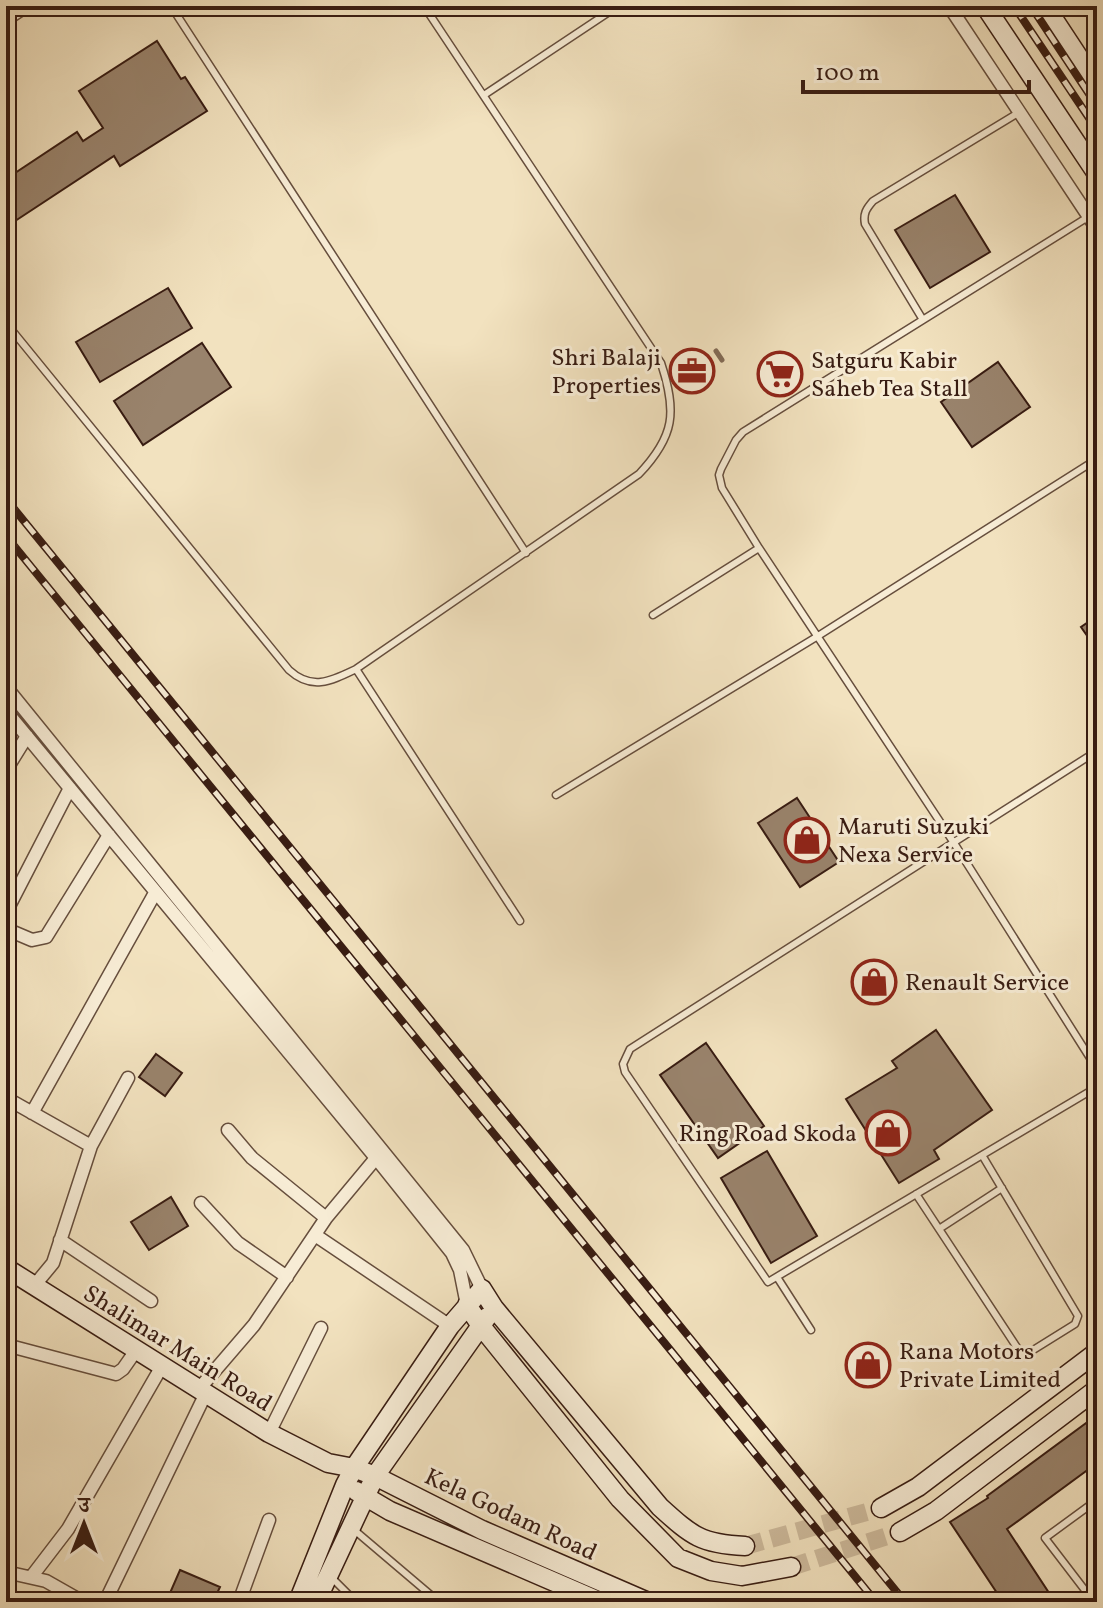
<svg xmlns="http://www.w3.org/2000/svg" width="1103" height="1608" font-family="Vollkorn,'Noto Serif Devanagari',serif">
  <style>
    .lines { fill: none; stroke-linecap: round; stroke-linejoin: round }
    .stream { stroke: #826b56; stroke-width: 5 }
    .building { fill: #99836c; stroke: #381c12; stroke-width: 2 }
    .secondary-tunnel { stroke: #cdba9c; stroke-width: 18; stroke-dasharray: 18 9; stroke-linecap: butt }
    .lane-casing { stroke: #664e3d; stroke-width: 9 }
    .street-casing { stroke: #664e3d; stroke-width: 15 }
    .secondary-casing { stroke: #381c12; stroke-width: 21 }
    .lane { stroke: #f7ecd5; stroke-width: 6 }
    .street { stroke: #f7ecd5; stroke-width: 12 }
    .secondary { stroke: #f7ecd5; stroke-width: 18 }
    .rail-casing { stroke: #381c12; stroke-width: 8 }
    .rail { stroke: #f7ecd5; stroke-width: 5; stroke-dasharray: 15; stroke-linecap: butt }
    .labels { text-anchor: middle; stroke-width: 6; stroke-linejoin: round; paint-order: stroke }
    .poi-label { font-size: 24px; fill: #381c12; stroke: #f7ecd5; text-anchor: start }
    .street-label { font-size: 24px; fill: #381c12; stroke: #f7ecd5 }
  </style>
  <rect width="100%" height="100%" fill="#f2e2bf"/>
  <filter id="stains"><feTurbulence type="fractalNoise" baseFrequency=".0025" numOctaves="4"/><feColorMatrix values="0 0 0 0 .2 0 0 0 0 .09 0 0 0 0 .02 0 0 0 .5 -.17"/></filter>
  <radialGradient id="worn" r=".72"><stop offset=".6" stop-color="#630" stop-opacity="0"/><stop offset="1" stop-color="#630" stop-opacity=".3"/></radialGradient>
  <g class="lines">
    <path class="stream" d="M716,351l6,9"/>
  </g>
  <path class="building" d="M157,41l24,38 4,-2 22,34 -87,55 -6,-10 -108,71v-48l71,-47 6,9 20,-13 -24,-37z
    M955,195l35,57 -60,36 -35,-58z
    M168,288l24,40 -92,54 -24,-40z
    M202,343l29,44 -88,58 -29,-44z
    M998,362l32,45 -58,40 -31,-45z
    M1097,616v34l-16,-23z
    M797,798l42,64 -39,25 -42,-64z
    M936,1030l56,80 -58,40 5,9 -40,24 -53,-84 51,-31 -5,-7z
    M706,1043l58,83 -46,32 -58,-83z
    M156,1054l26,19 -17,23 -26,-19z
    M767,1151l50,85 -46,27 -50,-85z
    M171,1197l17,29 -39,24 -18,-28z
    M1097,1415v48l-90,66 48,73h-52l-53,-80 38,-24 -1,-2z
    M180,1570l40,17 -7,15h-22l-21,-9z"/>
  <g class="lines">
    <path class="secondary-tunnel" d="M745,1546l136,-38
      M791,1567l109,-35"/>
    <g class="lane-casing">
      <path id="lane" d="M171,6l355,547
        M6,23l26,-17
        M484,95l134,-89
        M1088,217l-345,215 -7,8 -15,29 -2,6 3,13 37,60 195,295 143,226
        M923,320l-58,-96c-2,-10 1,-15 8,-23l145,-88
        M6,323l283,347c23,21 42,11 67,-1l283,-195c36,-38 38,-62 22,-111l-237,-357
        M653,615l106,-67
        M356,669l164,252
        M1097,751l-467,298 -7,15 2,8 143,210 329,-195
        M556,795l262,-159 279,-177
        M916,1194l102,155 12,3 45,-28 3,-8 -96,-161
        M939,1229l63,-41
        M777,1277l34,53
        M353,1529l86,73
        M331,1577l25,25
        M1094,1602l-49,-64 52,-38"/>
    </g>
    <g class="street-casing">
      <path id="street" d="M949,6l148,223
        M1095,6l2,3
        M6,687l457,563 19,39
        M6,711l370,447 76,95 8,17 7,35
        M6,770l21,-34
        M6,912l64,-124
        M6,929l26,11 14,-3 63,-102
        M6,1098l85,48
        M32,1113l123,-220
        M201,1203l37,40 49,34
        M326,1218l50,-60
        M315,1235l135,91
        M60,1240l91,61
        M34,1286l19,-23 38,-117 37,-68
        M6,1345l110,29 7,-5 14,-20
        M199,1389l55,-64 72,-107 -74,-60 -24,-28
        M269,1433l52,-105
        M6,1572l40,9 37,21
        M32,1576l36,-47 94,-163
        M105,1602l101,-209
        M239,1602l30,-82"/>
    </g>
    <g class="secondary-casing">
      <path id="secondary" d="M985,6l112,168
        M1045,6l52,79
        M6,1268l263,165 59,30 26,5 21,8 107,54 166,72
        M467,1305l14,21 139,173 58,59 33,13 31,5 49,-9
        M356,1491l34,20 211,91
        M881,1508l37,-21 179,-135
        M900,1532l36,-21 161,-122
        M298,1602l47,-117 9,-17 96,-142 32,-37 12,19 166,199c32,29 41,37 85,39
        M316,1602l59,-126 112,-159"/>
    </g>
    <use href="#lane" class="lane"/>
    <use href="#street" class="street"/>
    <use href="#secondary" class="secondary"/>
    <g class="rail-casing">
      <path id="rail" d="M1014,6l83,124
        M1031,6l66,100
        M6,499l899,1103
        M6,536l870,1066"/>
    </g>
    <use href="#rail" class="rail"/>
  </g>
  <defs>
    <g id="office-ring" transform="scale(2.3)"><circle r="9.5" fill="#f7ecd5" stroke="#8f2418" stroke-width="1.5"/><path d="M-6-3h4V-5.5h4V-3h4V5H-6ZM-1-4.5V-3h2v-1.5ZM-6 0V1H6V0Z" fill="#8f2418"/></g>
    <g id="supermarket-ring" transform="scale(2.3)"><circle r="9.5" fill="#f7ecd5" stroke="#8f2418" stroke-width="1.5"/><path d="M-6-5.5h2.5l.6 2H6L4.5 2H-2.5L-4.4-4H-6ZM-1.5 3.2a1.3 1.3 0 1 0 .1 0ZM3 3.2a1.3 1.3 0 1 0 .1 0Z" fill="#8f2418"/></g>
    <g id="shop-ring" transform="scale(2.3)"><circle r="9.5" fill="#f7ecd5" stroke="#8f2418" stroke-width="1.5"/><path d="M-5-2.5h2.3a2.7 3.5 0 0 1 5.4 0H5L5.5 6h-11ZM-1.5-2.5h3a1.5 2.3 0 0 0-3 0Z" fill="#8f2418"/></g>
  </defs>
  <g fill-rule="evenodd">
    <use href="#office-ring" x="692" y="371"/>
    <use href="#supermarket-ring" x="780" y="374"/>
    <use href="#shop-ring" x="807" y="840"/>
    <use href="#shop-ring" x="874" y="982"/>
    <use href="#shop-ring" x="888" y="1133"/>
    <use href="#shop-ring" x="868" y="1365"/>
  </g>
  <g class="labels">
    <g class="poi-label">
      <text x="661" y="365" text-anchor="end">Shri Balaji<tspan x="661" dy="28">Properties</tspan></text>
      <text x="811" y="368">Satguru Kabir<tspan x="811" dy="28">Saheb Tea Stall</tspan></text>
      <text x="838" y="834">Maruti Suzuki<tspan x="838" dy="28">Nexa Service</tspan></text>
      <text x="905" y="990">Renault Service</text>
      <text x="857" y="1141" text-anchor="end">Ring Road Skoda</text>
      <text x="899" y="1359">Rana Motors<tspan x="899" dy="28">Private Limited</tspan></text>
    </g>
    <g class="street-label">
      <text transform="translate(178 1348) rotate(32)" y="8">Shalimar Main Road</text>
      <text transform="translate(511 1514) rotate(25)" y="8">Kela Godam Road</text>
    </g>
  </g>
  <rect width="1103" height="1608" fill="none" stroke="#f2e2bf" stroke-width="32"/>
  <rect x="8" y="8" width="1087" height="1592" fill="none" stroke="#381c12" stroke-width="4"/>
  <rect x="16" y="16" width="1071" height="1576" fill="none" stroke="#381c12" stroke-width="2"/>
  <g transform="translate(84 1524)" stroke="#f7ecd5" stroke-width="6" paint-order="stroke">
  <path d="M0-6L14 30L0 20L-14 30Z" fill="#381c12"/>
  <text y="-12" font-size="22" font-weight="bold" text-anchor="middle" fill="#381c12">उ</text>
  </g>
  <path d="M803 80v12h226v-12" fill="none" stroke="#381c12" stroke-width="4"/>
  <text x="815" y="80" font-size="24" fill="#381c12" stroke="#f7ecd5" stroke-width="6" paint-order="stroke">100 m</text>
  <rect width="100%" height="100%" filter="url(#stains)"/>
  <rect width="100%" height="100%" fill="url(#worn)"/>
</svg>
